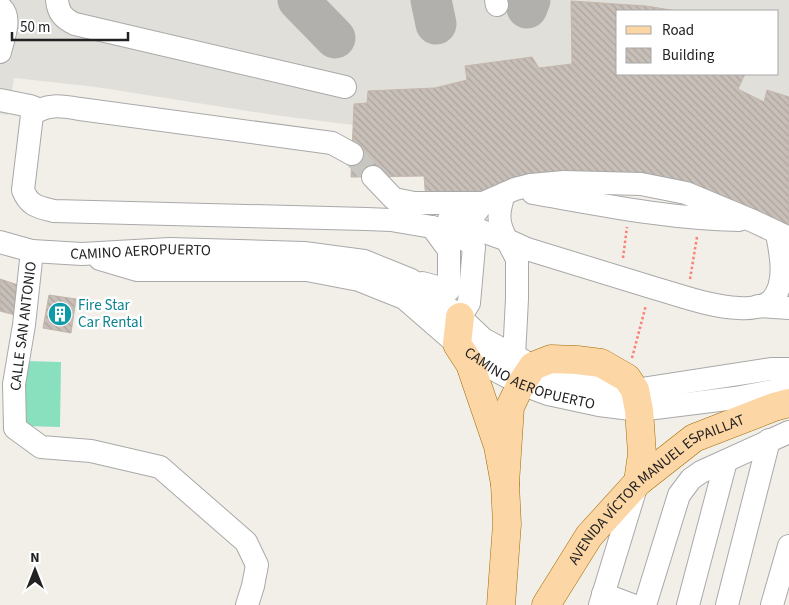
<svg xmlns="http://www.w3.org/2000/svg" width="789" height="605" font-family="'Source Sans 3',sans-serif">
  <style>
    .airport { fill: #e1dfda; fill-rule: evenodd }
    .pitch { fill: #88e0be }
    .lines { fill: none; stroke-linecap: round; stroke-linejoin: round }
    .taxiway { stroke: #b1b0ac; stroke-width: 41 }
    .building { fill: url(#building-back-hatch); stroke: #c4b6ab }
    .minor-tunnel { stroke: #c8c6c1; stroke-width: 22; stroke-dasharray: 22 11; stroke-linecap: butt }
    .minor-casing { stroke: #a9a9a9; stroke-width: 24 }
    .major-casing { stroke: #a06b00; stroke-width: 29 }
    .path { stroke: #fa8072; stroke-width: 2.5; stroke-dasharray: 2.5 2.5; stroke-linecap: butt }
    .minor { stroke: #fff; stroke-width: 22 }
    .major { stroke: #fcd6a4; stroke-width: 28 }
    .labels { text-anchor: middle; stroke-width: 5; stroke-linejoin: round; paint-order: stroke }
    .street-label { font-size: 15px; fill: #222; stroke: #fff }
    .culture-label { font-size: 15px; fill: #0d838f; stroke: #fff; text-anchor: start }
  </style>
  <defs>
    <pattern id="building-back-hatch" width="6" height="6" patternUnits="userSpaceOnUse" patternTransform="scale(1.25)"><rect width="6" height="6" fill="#c7bfb8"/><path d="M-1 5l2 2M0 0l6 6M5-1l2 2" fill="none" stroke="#aba49e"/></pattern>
  </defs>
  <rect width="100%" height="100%" fill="#f2efe9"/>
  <path class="airport" d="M0,0h789v227l-92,-38 -180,-6 -57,13 -34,4 -2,-24 -73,1 2,-52 -79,-10 -178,-28 -82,-9 -6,37 -8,-1zM618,11h160v63h-160z"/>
  <path class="pitch" d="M25,361l36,1 -1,65 -36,-1z"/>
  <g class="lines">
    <path class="taxiway" d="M298,0l37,38
      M431,0l5,24
      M527,8l3,-8"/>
  </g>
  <path class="building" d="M571,1l75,5 31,5h-59v63h127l-7,15 26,13 3,-12 22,7v130l-92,-38 -180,-6 -57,13 -34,4 -2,-24 -73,1 3,-73 13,-1 1,-12 67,-3 32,-8 -2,-14 67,-9 7,11 33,-4z
    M0,279l24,8 -9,28 -15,-4z
    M49,295l27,4 -5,34 -28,-5z"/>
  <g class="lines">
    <path class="minor-tunnel" d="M352,154l21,23
      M460,258l1,24"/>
    <g class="minor-casing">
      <g id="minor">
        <path d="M57,0c1,13 7,19 18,24l270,63"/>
        <path d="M496,0l1,5"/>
        <path d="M0,7c13,9 3,32 0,45"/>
        <path d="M0,100l30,6 8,3"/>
        <path d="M352,154l-20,-11 -252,-34c-18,-3 -34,-6 -48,6l-9,75c6,16 15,17 31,21l312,8 25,1 41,7 31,10 11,10 -5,56 -9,14"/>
        <path d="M373,177l21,22 20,4h69"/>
        <path d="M533,193c69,12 137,26 206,27"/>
        <path d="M504,194c-6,18 -7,30 3,46l20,9c43,13 85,26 127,39 28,8 57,19 85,20 10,1 26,-1 33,-8 15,-17 9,-46 5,-66"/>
        <path d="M449,219l58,21 10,19v40l-3,57"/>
        <path d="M463,239l4,-15 16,-21 32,-14 16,-4 33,-3 77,2 45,9 67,28 36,17"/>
        <path id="s1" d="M0,242l32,9 50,3 88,-5 134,4 60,8 47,19 49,37 23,22 50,27 42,17 39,7h21l136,-21h18"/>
        <path d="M32,251l-8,74 -10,59 1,44 26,19 50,4 69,16 86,75 11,23 -4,21 -6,19"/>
        <path id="s2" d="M100,259l37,11h170l52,10 45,18 53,46 38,26 26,14 27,10 51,11 40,5 96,-12 54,-10"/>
        <path d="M422,283l27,7v-40l-17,-23"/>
        <path d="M758,306l31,2"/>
        <path d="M603,594l29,11"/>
        <path d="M600,605l37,-121"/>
        <path d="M645,605l34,-110 12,-16 10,-7 88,-40"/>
        <path d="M688,605l38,-144"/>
        <path d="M727,605l42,-165"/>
        <path d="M772,605l17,-59"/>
      </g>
    </g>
    <g class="major-casing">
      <g id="major">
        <path d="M460,317l-3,27 13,20 28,82 7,38 2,40 -6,81"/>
        <path d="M505,484l5,-77 11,-23 12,-18 18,-7 26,1 24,3 26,15 8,12 4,20 3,44 -4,28"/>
        <path id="s3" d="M546,605l43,-69 49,-54 56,-44 80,-31 15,-4"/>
      </g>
    </g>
    <path class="path" d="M623,258l4,-31
      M690,279l7,-42
      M632,358l14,-53"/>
    <use href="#minor" class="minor"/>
    <use href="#major" class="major"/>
  </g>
  <defs>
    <g id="building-disc" transform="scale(1.25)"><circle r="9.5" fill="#0f9aa8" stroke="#fff"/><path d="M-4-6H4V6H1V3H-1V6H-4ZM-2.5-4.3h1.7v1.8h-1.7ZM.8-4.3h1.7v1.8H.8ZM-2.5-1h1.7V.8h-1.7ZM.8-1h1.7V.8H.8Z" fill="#fff"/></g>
  </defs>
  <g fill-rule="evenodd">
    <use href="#building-disc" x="60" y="314"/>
  </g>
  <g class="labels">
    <g class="street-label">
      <text dy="5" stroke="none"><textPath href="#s1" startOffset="142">CAMINO AEROPUERTO</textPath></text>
      <text transform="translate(23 326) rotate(-83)" y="5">CALLE SAN ANTONIO</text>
      <text dy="5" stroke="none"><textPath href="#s2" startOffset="462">CAMINO AEROPUERTO</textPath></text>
      <text dy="5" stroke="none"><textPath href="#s3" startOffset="164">AVENIDA VÍCTOR MANUEL ESPAILLAT</textPath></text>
    </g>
    <g class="culture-label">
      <text x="78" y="310">Fire Star<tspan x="78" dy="17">Car Rental</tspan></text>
    </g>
  </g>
  <rect x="616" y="10" width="162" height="65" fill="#ffffff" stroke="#a7a7a7"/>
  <rect x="626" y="26" width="25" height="8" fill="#fcd6a4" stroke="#a7a7a7"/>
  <text x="662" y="35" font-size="15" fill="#222222">Road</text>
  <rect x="626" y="48" width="25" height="15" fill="url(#building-back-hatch)" stroke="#a7a7a7"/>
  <text x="662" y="60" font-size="15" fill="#222222">Building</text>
  <g transform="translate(35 570)" stroke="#ffffff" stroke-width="4" paint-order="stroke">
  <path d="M0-4L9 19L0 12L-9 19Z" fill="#222222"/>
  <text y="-8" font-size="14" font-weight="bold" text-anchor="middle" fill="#222222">N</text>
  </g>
  <path d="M12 32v8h116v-8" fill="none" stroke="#222222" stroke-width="2.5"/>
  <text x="20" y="32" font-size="15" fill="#222222" stroke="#ffffff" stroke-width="4" paint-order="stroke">50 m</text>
</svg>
